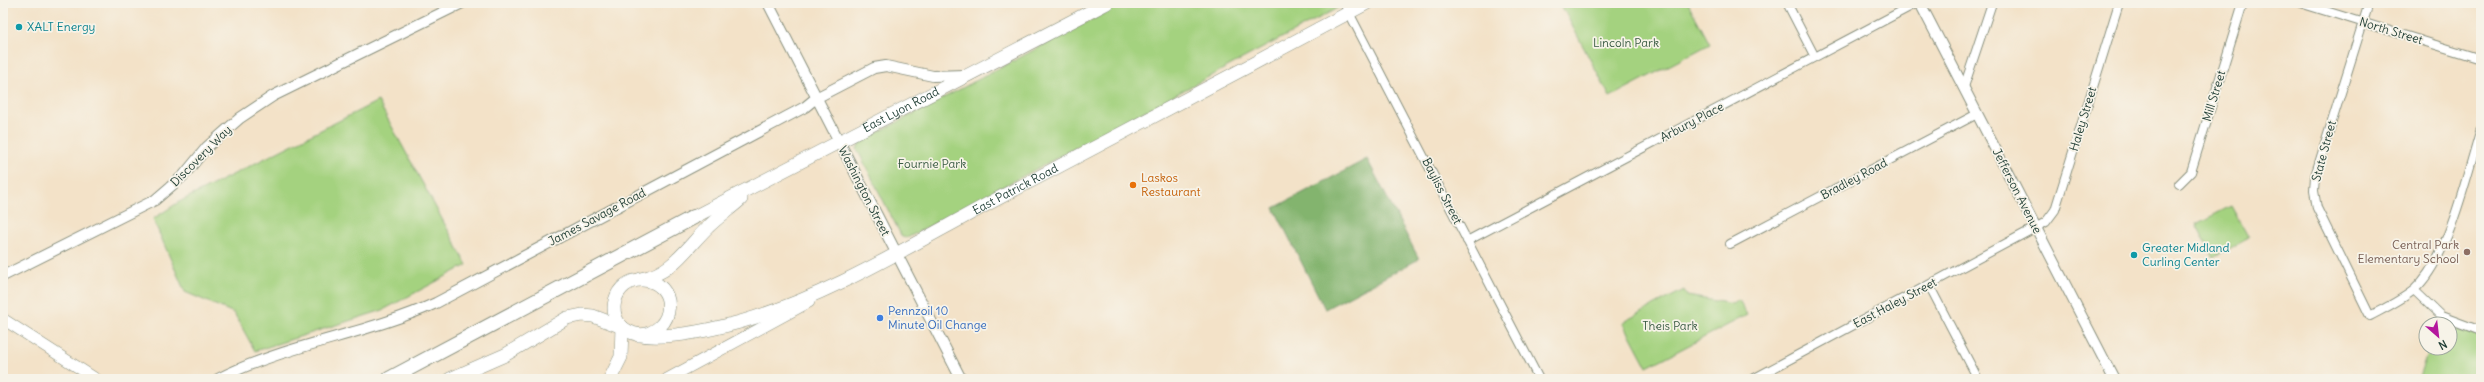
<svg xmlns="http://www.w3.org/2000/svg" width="2484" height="382" font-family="Delius,sans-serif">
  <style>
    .green { fill: #a4d27f; stroke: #62885a }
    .forest { fill: #83b46e; stroke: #517851 }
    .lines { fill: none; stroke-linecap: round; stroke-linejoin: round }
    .minor-casing { stroke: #89907e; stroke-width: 10 }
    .tertiary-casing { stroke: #89907e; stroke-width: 12 }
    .secondary-casing { stroke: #89907e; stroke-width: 12 }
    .trunk-casing { stroke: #89907e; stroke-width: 14 }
    .motorway-casing { stroke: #89907e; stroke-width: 16 }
    .minor { stroke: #fff; stroke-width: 8 }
    .tertiary { stroke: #fff; stroke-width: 10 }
    .secondary { stroke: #fff; stroke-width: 11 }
    .trunk { stroke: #fff; stroke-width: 13 }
    .motorway { stroke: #fff; stroke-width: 14 }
    .culture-dot { fill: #0f9aa8; stroke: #f7f3e8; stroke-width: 1.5 }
    .food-dot { fill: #e8710a; stroke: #f7f3e8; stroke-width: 1.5 }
    .education-dot { fill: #8d6e63; stroke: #f7f3e8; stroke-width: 1.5 }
    .shop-dot { fill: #3f7fe0; stroke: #f7f3e8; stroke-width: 1.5 }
    .labels { text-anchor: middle; stroke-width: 3.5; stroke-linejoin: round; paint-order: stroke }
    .culture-label { font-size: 12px; fill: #0d838f; stroke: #f7f3e8; text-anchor: start }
    .street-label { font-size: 12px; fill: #1f3d34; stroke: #f7f3e8 }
    .park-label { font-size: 12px; fill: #3a5b43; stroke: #f7f3e8 }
    .food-label { font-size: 12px; fill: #c56008; stroke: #f7f3e8; text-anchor: start }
    .education-label { font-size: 12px; fill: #785e54; stroke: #f7f3e8; text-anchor: end }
    .shop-label { font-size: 12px; fill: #366cbe; stroke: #f7f3e8; text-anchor: start }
  </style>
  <rect width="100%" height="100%" fill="#f7f3e8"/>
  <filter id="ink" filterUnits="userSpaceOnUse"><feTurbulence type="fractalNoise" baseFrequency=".025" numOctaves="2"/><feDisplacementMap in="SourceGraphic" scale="8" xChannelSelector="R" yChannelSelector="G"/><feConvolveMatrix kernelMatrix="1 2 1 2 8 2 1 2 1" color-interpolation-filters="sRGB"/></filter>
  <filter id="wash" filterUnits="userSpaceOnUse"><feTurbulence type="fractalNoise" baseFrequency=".012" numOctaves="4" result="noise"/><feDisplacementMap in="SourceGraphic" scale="16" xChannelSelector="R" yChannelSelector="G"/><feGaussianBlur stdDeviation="0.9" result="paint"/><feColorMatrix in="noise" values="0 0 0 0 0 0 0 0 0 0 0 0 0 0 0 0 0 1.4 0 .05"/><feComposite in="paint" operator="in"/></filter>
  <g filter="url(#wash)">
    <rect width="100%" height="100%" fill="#f3e2c8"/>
    <path class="green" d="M1123,3h224l-440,235 -5,-1 -45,-88 3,-7z
      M1560,3h128l22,41 -100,53z
      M378,101l89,164 -84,45 -128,41 -21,-38 -49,-21 -32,-73 26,-17z
      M2231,206l18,32 -35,19 -18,-33z
      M1684,290l3,6 46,8 6,-4 8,15 -100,52 -24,-45z
      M2450,327l31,9v43h-63l11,-31h21z"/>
    <path class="forest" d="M1367,159l52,100 -94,50 -51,-101z"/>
  </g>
  <g filter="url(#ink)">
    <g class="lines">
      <g class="minor-casing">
        <path id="minor" d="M1344,3l195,376
          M1787,3l28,54
          M2300,3l181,56
          M2369,3l-54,173 -1,15 3,17 53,108c15,-8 32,-16 45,-27 34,-31 52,-116 66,-160
          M1964,87l28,-84
          M2179,184l12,-12 52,-169
          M1467,241l450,-238
          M1730,244l247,-130
          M1929,285l49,94
          M2414,290l27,26 40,15
          M1753,379l293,-157 9,-12 64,-207"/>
      </g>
      <g class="tertiary-casing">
        <path id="tertiary" d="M768,3l193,376
          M1920,3l194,376
          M3,276l152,-76 29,-25 23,-28 33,-29 33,-22 189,-93
          M218,379c68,-35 148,-44 218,-76l369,-196 11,-9 58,-30 12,-2 47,10 32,-1"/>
      </g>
      <g class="secondary-casing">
        <path id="secondary" d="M3,319l93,60
          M667,379l142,-77"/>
      </g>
      <g class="trunk-casing">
        <g id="trunk">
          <path id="s1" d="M694,217l413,-214"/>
          <path d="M641,279c32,-6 45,-31 67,-52 10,-10 22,-18 33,-28"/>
          <path id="s2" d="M638,335c39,-1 41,-54 4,-55 -28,-1 -39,38 -14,51 24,13 86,-2 112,-9 90,-26 174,-79 257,-123 123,-65 247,-130 370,-196"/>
          <path d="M450,379l55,-24 62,-37 15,-3 11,1 29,11"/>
          <path d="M610,379l11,-22 1,-30"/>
        </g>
      </g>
      <g class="motorway-casing">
        <path id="motorway" d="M389,379l305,-162"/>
      </g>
      <use href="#minor" class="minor"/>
      <use href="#tertiary" class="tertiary"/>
      <use href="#secondary" class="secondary"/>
      <use href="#trunk" class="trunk"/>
      <use href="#motorway" class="motorway"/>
    </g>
  </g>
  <g class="culture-dot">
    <circle cx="19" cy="27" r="4"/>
    <circle cx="2134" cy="255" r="4"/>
  </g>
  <circle class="food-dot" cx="1133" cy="185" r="4"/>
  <circle class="education-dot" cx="2467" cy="252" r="4"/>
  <circle class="shop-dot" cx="880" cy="318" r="4"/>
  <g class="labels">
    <g class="culture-label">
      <text x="27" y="31">XALT Energy</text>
      <text x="2142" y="252">Greater Midland<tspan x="2142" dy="14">Curling Center</tspan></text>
    </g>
    <g class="street-label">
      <text transform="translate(2391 31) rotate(17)" y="4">North Street</text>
      <text transform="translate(2214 96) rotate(-73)" y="4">Mill Street</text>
      <text dy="4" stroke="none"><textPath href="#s1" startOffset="233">East Lyon Road</textPath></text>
      <text transform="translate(2083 119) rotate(-73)" y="4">Haley Street</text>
      <text transform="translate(1692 122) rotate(-28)" y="4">Arbury Place</text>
      <text transform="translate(2324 151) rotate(-75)" y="4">State Street</text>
      <text transform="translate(201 156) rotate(-45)" y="4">Discovery Way</text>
      <text transform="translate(1854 179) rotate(-28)" y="4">Bradley Road</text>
      <text dy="4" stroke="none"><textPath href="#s2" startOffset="581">East Patrick Road</textPath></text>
      <text transform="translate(864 191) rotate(63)" y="4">Washington Street</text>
      <text transform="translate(1442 191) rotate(63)" y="4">Bayliss Street</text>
      <text transform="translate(2017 191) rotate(63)" y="4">Jefferson Avenue</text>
      <text transform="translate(597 217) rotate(-28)" y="4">James Savage Road</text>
      <text transform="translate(1895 303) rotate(-28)" y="4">East Haley Street</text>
    </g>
    <g class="park-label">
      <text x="1626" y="47">Lincoln Park</text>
      <text x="932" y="168">Fournie Park</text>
      <text x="1670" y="330">Theis Park</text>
    </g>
    <g class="food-label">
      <text x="1141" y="182">Laskos<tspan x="1141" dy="14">Restaurant</tspan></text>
    </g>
    <g class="education-label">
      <text x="2459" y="249">Central Park<tspan x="2459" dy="14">Elementary School</tspan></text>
    </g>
    <g class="shop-label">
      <text x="888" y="315">Pennzoil 10<tspan x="888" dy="14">Minute Oil Change</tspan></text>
    </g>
  </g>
  <rect width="2484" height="382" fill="none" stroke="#f7f3e8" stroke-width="16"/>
  <g transform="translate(2438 336) rotate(152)"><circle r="19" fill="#f7f3e8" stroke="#a1aaa0"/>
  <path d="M0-3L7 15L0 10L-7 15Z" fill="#b5179e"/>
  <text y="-6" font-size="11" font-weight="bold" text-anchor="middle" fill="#1f3d34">N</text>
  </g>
</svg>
